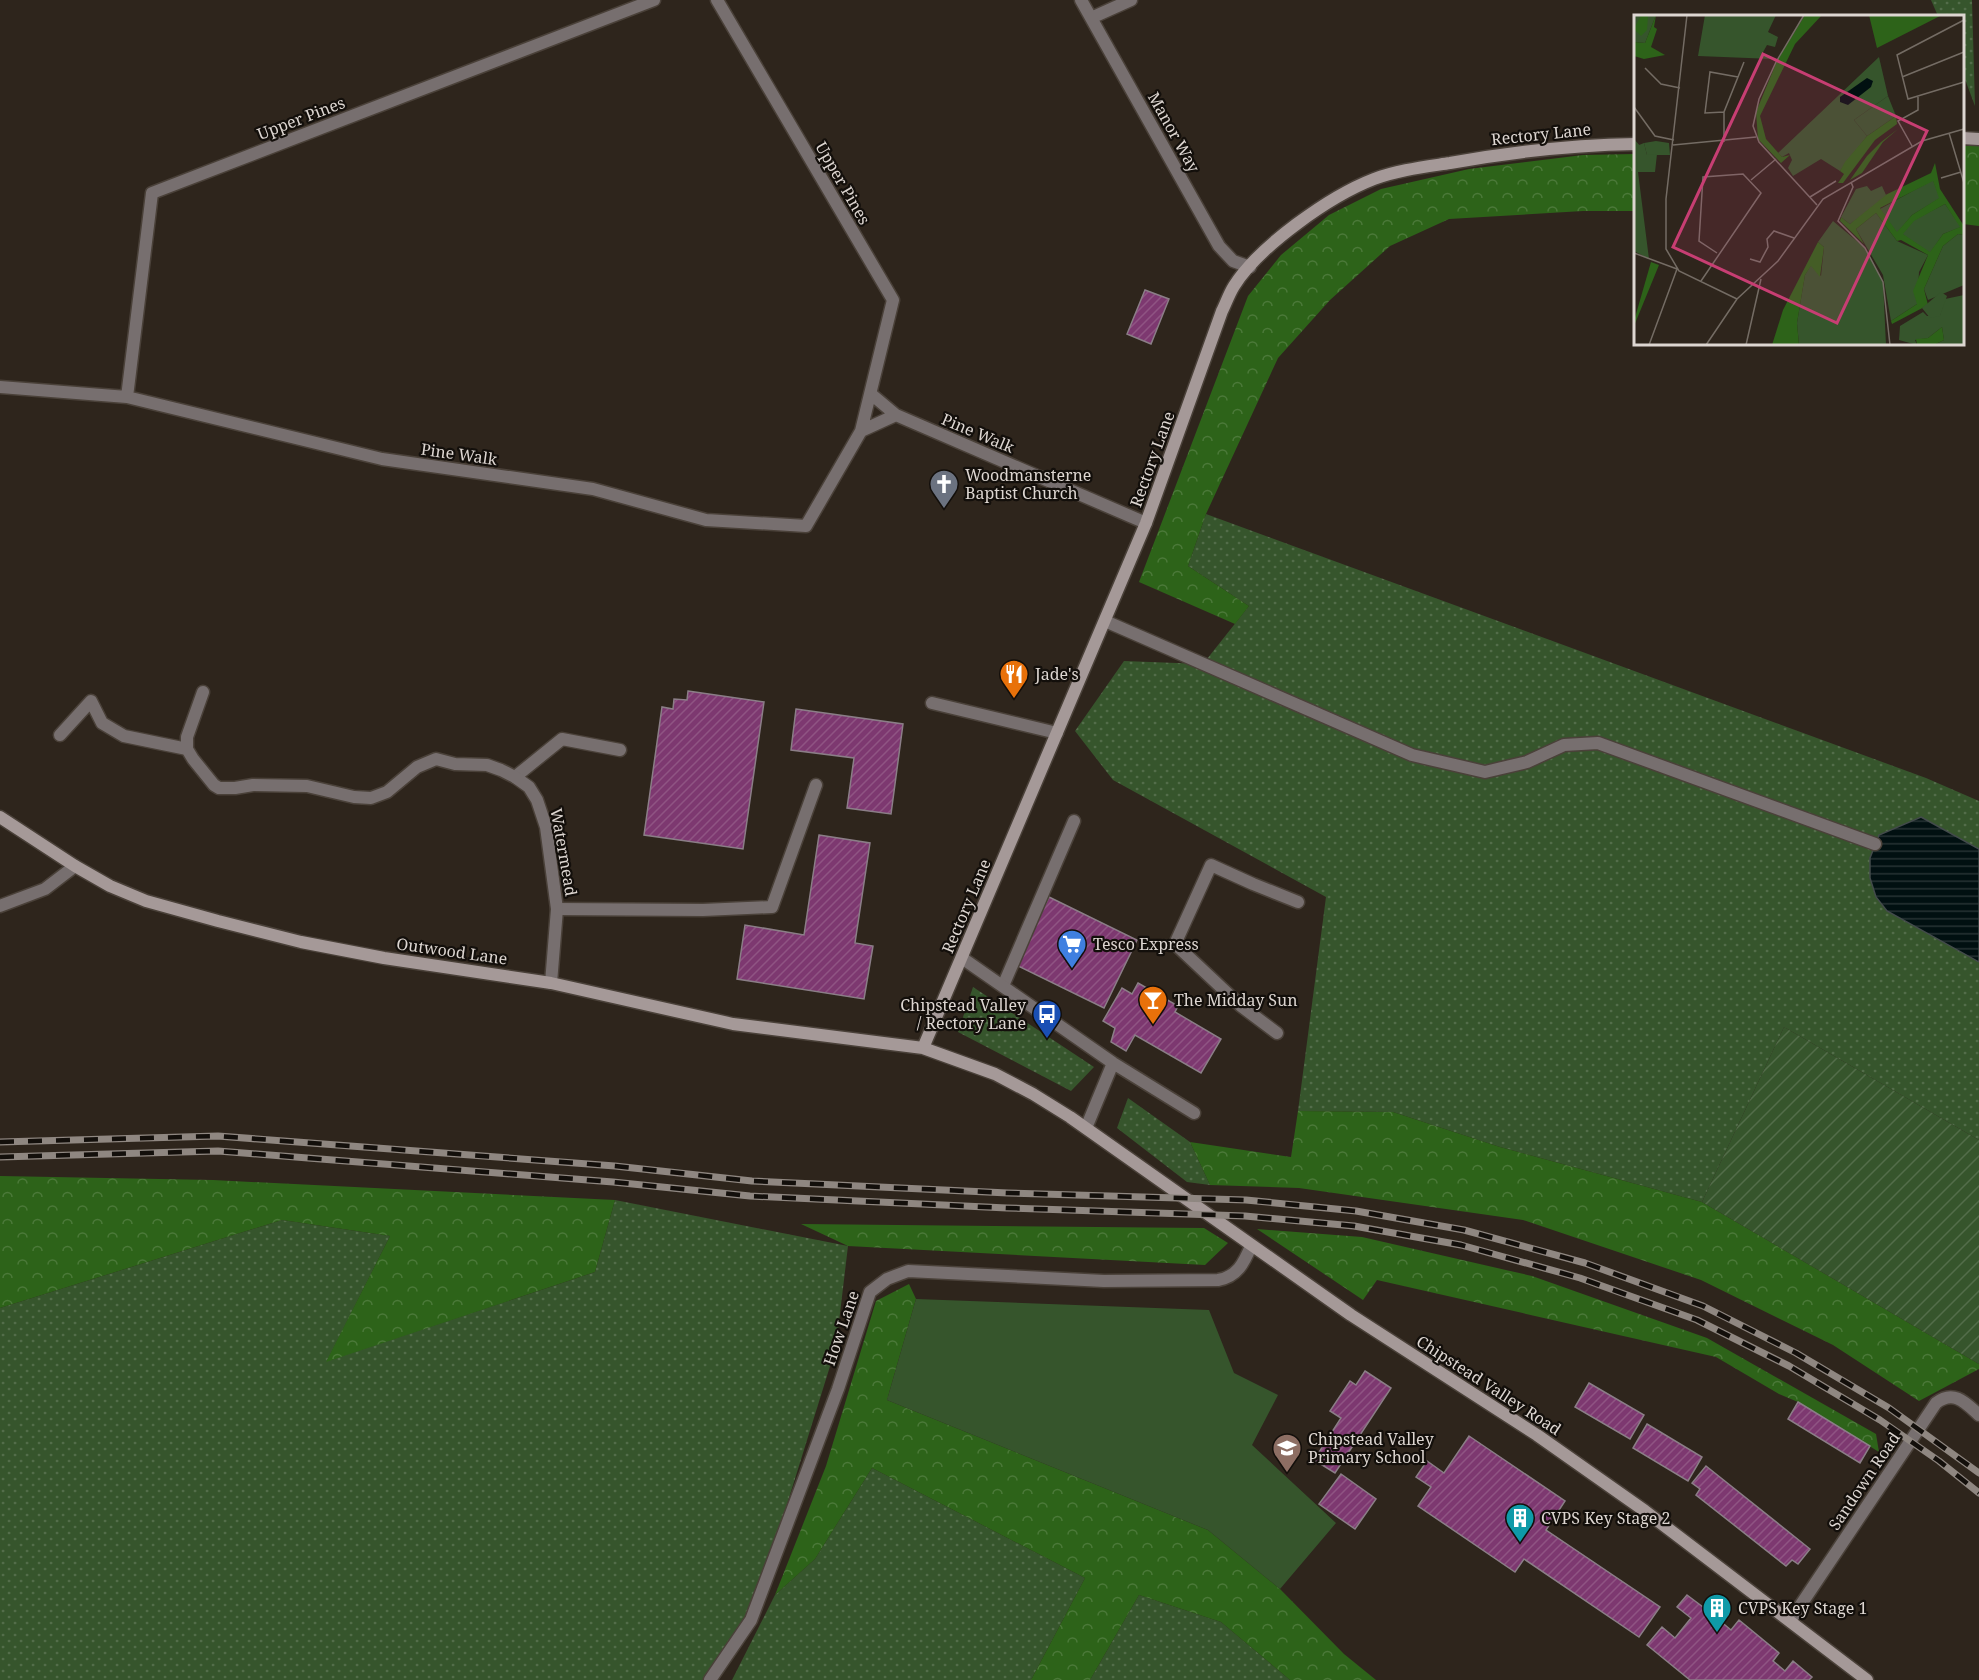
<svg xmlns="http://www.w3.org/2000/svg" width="1979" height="1680" font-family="'Noto Serif',serif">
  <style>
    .grass { fill: url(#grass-dots) }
    .forest { fill: url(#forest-crowns) }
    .park { fill: #36552c }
    .garden { fill: url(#garden-furrows) }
    .water { fill: url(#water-rules); stroke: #434b4b; stroke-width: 1.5 }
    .building { fill: url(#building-hatch); stroke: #8b7e87; stroke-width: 1.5 }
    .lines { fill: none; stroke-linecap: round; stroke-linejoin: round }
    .lane-casing { stroke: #4a4139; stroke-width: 15 }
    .street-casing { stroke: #4a4139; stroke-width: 15 }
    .secondary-casing { stroke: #4a4139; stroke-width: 15 }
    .lane { stroke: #776f6f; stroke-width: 12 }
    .street { stroke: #776f6f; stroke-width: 12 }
    .secondary { stroke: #a59998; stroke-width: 12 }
    .rail-casing { stroke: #8f8781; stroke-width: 7 }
    .rail { stroke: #130f0b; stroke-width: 4.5; stroke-dasharray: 14; stroke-linecap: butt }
    .labels { text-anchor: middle; stroke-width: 4.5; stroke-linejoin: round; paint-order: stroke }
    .street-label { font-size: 16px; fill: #ddd6d1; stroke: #130f0b }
    .poi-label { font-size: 16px; fill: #ddd6d1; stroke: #130f0b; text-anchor: start }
    .inset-road { fill: none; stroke: #746c64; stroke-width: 1.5 }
    .view { fill: #c73e73; fill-opacity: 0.15; stroke: #c73e73; stroke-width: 3 }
    .inset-edge { fill: none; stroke: #ddd6d1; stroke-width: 3 }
  </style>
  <defs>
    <pattern id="grass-dots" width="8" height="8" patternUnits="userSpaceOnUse" patternTransform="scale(1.5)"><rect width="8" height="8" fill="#36552c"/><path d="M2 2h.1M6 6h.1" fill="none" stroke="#536d4a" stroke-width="1.8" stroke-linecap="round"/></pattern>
    <pattern id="forest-crowns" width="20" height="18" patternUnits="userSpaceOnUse" patternTransform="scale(1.5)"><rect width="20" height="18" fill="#2d6319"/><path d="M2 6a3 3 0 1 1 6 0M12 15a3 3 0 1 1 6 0" fill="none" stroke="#4b7939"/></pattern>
    <pattern id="garden-furrows" width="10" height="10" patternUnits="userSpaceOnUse" patternTransform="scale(1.5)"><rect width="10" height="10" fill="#36552c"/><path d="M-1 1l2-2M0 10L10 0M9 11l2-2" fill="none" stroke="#536d4a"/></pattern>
    <pattern id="water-rules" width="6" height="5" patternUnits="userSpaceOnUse" patternTransform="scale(1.5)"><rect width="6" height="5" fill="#011011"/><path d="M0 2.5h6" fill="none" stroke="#263233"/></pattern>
    <pattern id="building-hatch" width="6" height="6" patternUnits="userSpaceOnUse" patternTransform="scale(1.5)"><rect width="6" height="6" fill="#7d3870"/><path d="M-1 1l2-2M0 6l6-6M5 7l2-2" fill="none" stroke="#8f5483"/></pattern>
  </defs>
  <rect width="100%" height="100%" fill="#2e251c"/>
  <path class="grass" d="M1931,0h41l3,106 -12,-32 -1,-58h-24z
    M1206,514l720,264 53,23v48l-59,-32 -41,18 -9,23v20l6,19 11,14 92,51v178l-195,-113 -82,175 -202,-55 -107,-35 -95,-1 28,-214 -213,-117 -38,-49 49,-70 79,3 46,-58 -61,-40z
    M973,987l121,80 -23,24 -113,-59z
    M1128,1098l62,44 20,43 -23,-3 -70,-54z
    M615,1200l233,46 -12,101 -85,273 -41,60h-710v-372l282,-88 108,16 -63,125 268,-89z
    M872,1468l213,110 -54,102h-299l43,-85 40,-36z
    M1139,1595l82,27 69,58h-200z"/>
  <path class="forest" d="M1963,146h16v80l-16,-2z
    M1635,154v57h-52l-134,8 -59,27 -60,54 -52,58 -72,156 -18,52 61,40 -14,18 -96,-42 109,-286 33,-41 48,-40 52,-26 88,-20 114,-14z
    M1298,1111l95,1 107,35 202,55 277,162v5l-60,32 -86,-56 -132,-65 -178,-60 -224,-32 -89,-3 -20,-43 101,15z
    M0,1176l213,4 402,20 -20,72 -269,90 64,-126 -108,-16 -282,88z
    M801,1224l403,4 24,15 -23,22 -357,-19z
    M1257,1229l105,8 170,39 175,62 169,96 3,18 -81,-50 -19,-8 -63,-37 -339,-77 -14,20z
    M909,1284l7,15 -29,101 321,130 72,59 64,65 32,26h-86l-69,-58 -82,-27 -49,85h-59l54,-102 -213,-110 -57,91 -40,36 51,-129 50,-165z"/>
  <path class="park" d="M916,1299l293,11 25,63 44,22 -26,50 84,78 -56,66 -72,-59 -321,-130z"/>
  <path class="garden" d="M1784,1027l195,113v224l-277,-162z"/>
  <path class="water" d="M1921,817l58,32v113l-92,-51 -11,-14 -6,-19v-20l9,-23z"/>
  <path class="building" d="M1145,290l24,9 -18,45 -24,-10z
    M688,691l76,11 -21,147 -99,-14 18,-128 11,2 1,-10 13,1z
    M796,709l107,15 -12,90 -44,-6 7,-50 -63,-8z
    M819,835l51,8 -15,100 18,3 -9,53 -127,-20 8,-54 59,10z
    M1049,897l88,43 -33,68 -88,-43z
    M1138,983l40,23 -3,6 46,27 -20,34 -66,-38 -9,16 -15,-9 4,-14 -12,-7 19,-33 10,6z
    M1365,1371l26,17 -56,85 -21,-13 27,-42 -11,-7 20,-30 6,4z
    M1589,1383l55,32 -14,24 -55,-32z
    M1798,1402l72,44 -10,17 -72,-44z
    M1647,1424l55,33 -14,24 -55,-33z
    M1469,1436l96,65 -19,29 114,77 -21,30 -115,-78 -9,13 -97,-66 13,-19 -15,-10 11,-16 17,12z
    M1706,1466l104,83 -12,15 -6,-4 -6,6 -90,-71 4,-6 -8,-6z
    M1341,1474l35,25 -21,30 -36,-25z
    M1687,1595l16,12 9,-11 16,13 -9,11 12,10 8,-10 40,33 -6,8 12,10 8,-10 19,16 -3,3h-119l-43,-35 15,-18 13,11 16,-20 -14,-11z"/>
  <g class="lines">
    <g class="lane-casing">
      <path id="lane" d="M1105,621l307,134 73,17 42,-10 37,-17 34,-2 277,101
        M932,703l125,30
        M515,777l47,-38 58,11
        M557,909l146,1 69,-3 44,-122
        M1003,986l71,-165
        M1277,1033l-36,-27 -66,-62 36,-79 42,19 45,18"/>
    </g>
    <g class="street-casing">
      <path id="street" d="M1081,0l138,246 14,15 17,6
        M1091,18l40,-18
        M0,387l127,10 255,62 211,30 113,31 100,6 55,-95 32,-131 -176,-300
        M871,394l25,21 250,108
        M127,397l25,-204 502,-193
        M861,431l35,-16
        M203,692l-16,45v12l6,10 21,26 5,3h16l18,-3 54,1 47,11 17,1 16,-6 30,-25 19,-8 19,5 32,1 14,5 14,7 14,10 8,13 9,27 11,82 -6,74
        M60,735l31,-34 11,22 22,13 63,13
        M0,906l45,-17 30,-23
        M962,958l151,105 81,50
        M1086,1128l27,-65
        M1790,1621l146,-218c18,-14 30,0 43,12
        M710,1680l41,-60 87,-231 32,-97 17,-13 21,-8 196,10 114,-1c19,-3 26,-17 33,-34"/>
    </g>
    <g class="secondary-casing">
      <path id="secondary" d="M1962,138l17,1
        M0,817l75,49 35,20 36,15 72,20 83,21 83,16 167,25 182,41 190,24 72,26 38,20 37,23 281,198 186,120 108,76 222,169
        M923,1048l223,-525 76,-212c4,-8 7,-17 12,-25 25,-40 96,-90 140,-107 24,-9 50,-12 76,-16 61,-11 123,-18 186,-19"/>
    </g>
    <use href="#lane" class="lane"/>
    <use href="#street" class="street"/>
    <use href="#secondary" class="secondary"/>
    <g class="rail-casing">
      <path id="rail" d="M0,1142l218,-6 397,30 137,15 256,12 238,7 110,11 108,19 121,33 118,43 93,47 93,55 90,65
        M0,1157l218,-6 395,31 137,14 257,12 238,8 109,10 107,19 119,33 117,42 92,46 91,54 59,41 40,32"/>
    </g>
    <use href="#rail" class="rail"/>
  </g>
  <defs>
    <g id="church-pin" transform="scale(1.5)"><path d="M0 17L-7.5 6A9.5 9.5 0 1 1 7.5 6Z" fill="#6b7280" stroke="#130f0b"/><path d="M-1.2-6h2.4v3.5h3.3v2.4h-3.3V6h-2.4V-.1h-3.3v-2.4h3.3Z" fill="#fff"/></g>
    <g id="restaurant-pin" transform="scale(1.5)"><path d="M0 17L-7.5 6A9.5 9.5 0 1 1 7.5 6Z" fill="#e8710a" stroke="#130f0b"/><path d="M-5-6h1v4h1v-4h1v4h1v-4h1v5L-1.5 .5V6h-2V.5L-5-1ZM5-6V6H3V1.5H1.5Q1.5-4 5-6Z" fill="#fff"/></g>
    <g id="supermarket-pin" transform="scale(1.5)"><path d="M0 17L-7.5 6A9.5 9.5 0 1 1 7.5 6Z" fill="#3f7fe0" stroke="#130f0b"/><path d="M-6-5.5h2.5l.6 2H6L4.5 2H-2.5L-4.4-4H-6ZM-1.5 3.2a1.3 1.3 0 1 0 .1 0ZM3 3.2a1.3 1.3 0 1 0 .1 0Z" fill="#fff"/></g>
    <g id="bar-pin" transform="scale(1.5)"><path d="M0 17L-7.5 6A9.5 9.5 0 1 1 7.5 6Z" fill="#e8710a" stroke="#130f0b"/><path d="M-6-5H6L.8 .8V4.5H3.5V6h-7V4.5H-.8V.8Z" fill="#fff"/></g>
    <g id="bus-pin" transform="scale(1.5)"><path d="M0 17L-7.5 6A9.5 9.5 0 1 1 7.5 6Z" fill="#1a4fb4" stroke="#130f0b"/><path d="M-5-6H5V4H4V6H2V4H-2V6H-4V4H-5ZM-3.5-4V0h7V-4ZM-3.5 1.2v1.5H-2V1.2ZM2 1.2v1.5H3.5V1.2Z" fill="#fff"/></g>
    <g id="school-pin" transform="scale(1.5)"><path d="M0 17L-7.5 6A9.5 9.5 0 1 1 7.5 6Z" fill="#8d6e63" stroke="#130f0b"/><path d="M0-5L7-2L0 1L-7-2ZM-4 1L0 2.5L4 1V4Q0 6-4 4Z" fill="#fff"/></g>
    <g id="building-pin" transform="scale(1.5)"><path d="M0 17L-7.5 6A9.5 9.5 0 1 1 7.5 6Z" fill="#0f9aa8" stroke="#130f0b"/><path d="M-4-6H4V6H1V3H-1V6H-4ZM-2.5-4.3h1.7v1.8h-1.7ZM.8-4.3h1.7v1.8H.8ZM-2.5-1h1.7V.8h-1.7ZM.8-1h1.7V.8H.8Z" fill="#fff"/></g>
  </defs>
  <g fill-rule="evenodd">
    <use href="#church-pin" x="944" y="484"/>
    <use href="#restaurant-pin" x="1014" y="674"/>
    <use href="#supermarket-pin" x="1072" y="944"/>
    <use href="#bar-pin" x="1153" y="1000"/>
    <use href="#bus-pin" x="1047" y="1014"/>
    <use href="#school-pin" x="1287" y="1448"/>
    <use href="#building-pin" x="1520" y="1518"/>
    <use href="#building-pin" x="1717" y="1608"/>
  </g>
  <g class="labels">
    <g class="street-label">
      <text transform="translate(301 118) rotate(-21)" y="6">Upper Pines</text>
      <text transform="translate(1174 132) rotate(61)" y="6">Manor Way</text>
      <text transform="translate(1541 134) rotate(-6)" y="6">Rectory Lane</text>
      <text transform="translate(843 183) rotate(60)" y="6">Upper Pines</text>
      <text transform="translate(978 433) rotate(23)" y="6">Pine Walk</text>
      <text transform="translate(459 454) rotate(8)" y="6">Pine Walk</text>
      <text transform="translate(1152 459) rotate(-70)" y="6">Rectory Lane</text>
      <text transform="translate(564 852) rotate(80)" y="6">Watermead</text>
      <text transform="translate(966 906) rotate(-67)" y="6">Rectory Lane</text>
      <text transform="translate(452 951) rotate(8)" y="6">Outwood Lane</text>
      <text transform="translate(841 1328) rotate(-71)" y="6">How Lane</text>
      <text transform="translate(1489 1385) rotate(33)" y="6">Chipstead Valley Road</text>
      <text transform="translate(1864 1481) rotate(-56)" y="6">Sandown Road</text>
    </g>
    <g class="poi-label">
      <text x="965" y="481">Woodmansterne<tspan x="965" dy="18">Baptist Church</tspan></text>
      <text x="1035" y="680">Jade's</text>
      <text x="1093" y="950">Tesco Express</text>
      <text x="1174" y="1006">The Midday Sun</text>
      <text x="1026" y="1011" text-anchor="end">Chipstead Valley<tspan x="1026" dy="18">/ Rectory Lane</tspan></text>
      <text x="1308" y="1445">Chipstead Valley<tspan x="1308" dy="18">Primary School</tspan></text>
      <text x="1541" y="1524">CVPS Key Stage 2</text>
      <text x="1738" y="1614">CVPS Key Stage 1</text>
    </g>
  </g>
  <g transform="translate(1634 15)">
    <rect width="330" height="330" fill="#2e251c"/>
    <path d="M0,0h22l-11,28 -11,-1zM71,0h71l-8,17 10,5 -3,10 -8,-2 -5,9 11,5 -75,-3zM245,42l9,39 -34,24 13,16 -27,35 -19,-12 -28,17 -5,-8 4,-8 -3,-7 -7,4 -4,-4zM0,124l7,8 -3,25 11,87 -15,-8zM299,165l7,18 -28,17 -15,18 -17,-24zM311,189l16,23 -18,7 -13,19 -28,-19 12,-14zM242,198l21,28 31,14 -9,17 -2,32 -26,17 -8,-46 -27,-46zM199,206l32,27 18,34 3,63h-87l-2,-22 8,-48 6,-10 10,11 3,-29 -6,-5zM324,219l6,1v50l-36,15 -4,-11 19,-43zM330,280v50h-30l10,-5 -2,-13 -14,11 -13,2 2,5 -18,-5 1,-14 23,-14 4,4 13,-1 5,-16z" fill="#36552c"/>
    <path d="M7,0l7,1 -1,14 -6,6 -7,-7zM22,0l-2,12 3,2 -6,18 14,8 -21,4 -10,-3v-14l11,1zM171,0h17l-27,29 -35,72 6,23 16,18 8,-2 -9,8 -23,-24 -2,-27 21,-51zM235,0h73l-65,33zM262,101l1,8 -22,16 -32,43h-5l6,-9 -4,-3 5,-9 22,-26zM264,114l-15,13 -21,31 -12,7 17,-24 14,-14zM301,148l5,26 24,37v9l-6,-1 -15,12 -19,43 4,16 -36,19 -1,-3 26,-17 -4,-13 15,-36 -27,-15 -4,1 -21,-28 -20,16 8,15 -24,-23 1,-4 9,7 27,-25 54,-26zM299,166l6,17 -27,17 -15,17 -17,-24zM311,189l15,23 -17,7 -13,18 -27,-18 11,-13zM184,227l6,5 -4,30 -9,-11 -6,9 -8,48 2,22h-27l11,-35zM17,247l8,3 -25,61v-5zM308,312l2,13 -10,5h-17l-1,-6 12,-1z" fill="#2d6319" fill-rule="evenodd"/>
    <path d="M22,126l13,2 1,12h-23l-3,-12zM233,171l4,5 11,-5 4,9 -36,29 -9,-7 15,-28z" fill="#36552c"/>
    <path d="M254,81l8,20 -29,20 -13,-16zM10,128l3,12 10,-1 -2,18h-17l-2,-19 3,-8zM307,277l6,4 -7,20 -10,2 -8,-10z" fill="#36552c"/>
    <path d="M233,63l6,3 -2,6 -23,18 -8,-3v-5z" fill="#011011"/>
    <path class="inset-road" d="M53,0l-21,184v50l13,22 58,28M170,0l-28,47 -17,37 -6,27 6,16 58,63M330,5l-67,35 11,44 56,-17M11,53l16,16 19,4M268,62l62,-25M0,92l21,29 19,4M90,97l-19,1 5,-41 28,5M315,118l15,50M90,127v-30l20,-50M39,130l83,-8M278,131l-14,-25 20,-11v-13M307,163l20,-6M117,165l25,-21M217,167l2,5 -15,34 27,27 18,34 7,63M176,182l26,-16M0,238l43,16 -28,76M116,244l10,3 8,-15 -1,-8 7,-8 20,7M67,266l60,-88 -18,-19 -40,3 -4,64 18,12M72,330l31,-46 41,-38 45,-62 99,-58 42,-12M112,330l15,-66"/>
    <path class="view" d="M129,39l164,77 -90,192 -164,-76z"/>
    <rect width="330" height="330" class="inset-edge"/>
  </g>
</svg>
